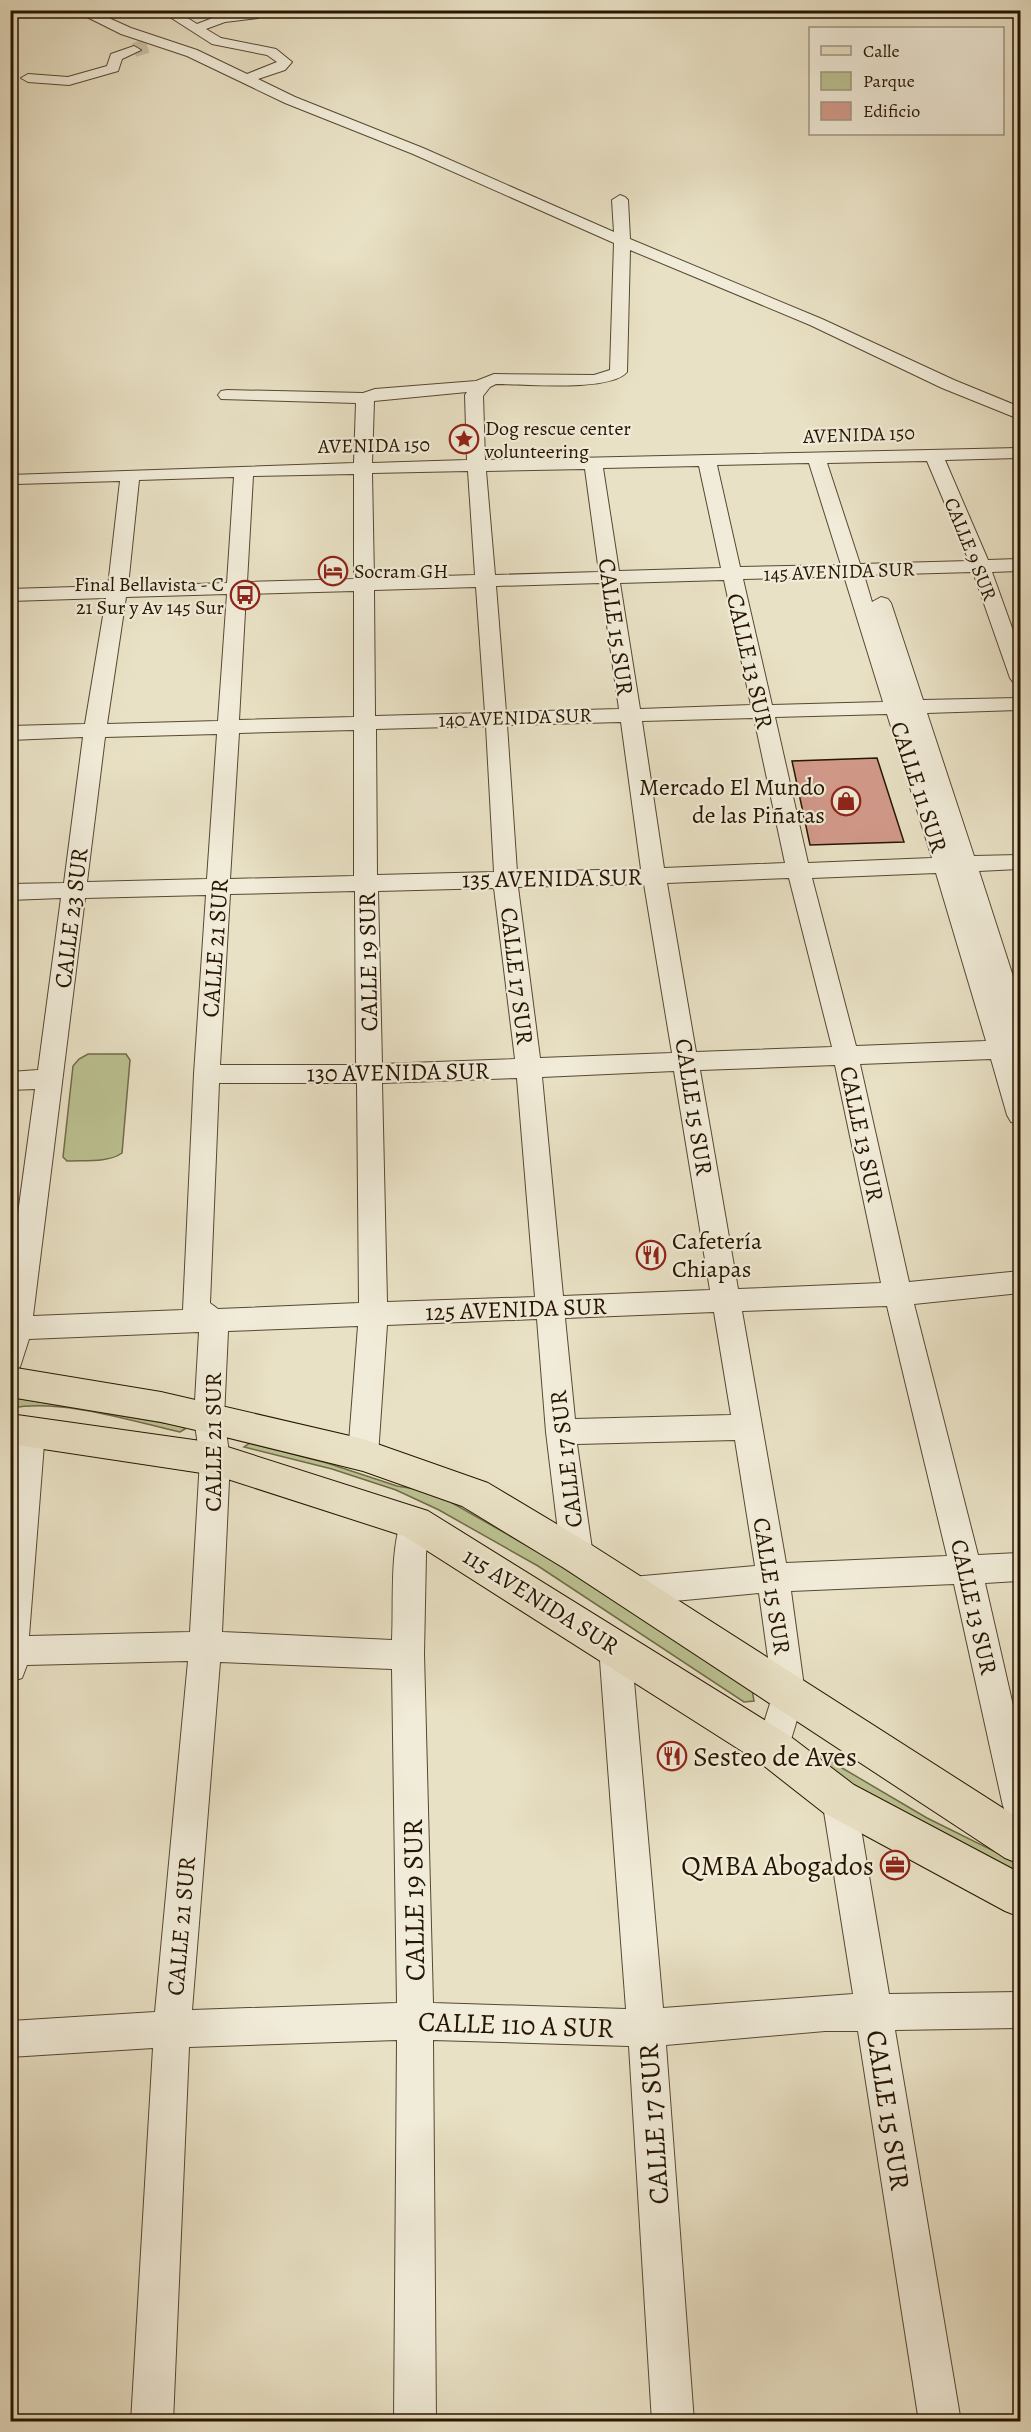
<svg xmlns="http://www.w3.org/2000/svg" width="1031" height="2432" font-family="Alegreya,serif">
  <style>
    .green { fill: #bbc191; stroke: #706b48; stroke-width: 1.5 }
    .building { fill: #d39a8b; stroke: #261500; stroke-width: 1.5 }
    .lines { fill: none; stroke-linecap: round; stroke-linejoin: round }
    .minor-tunnel { stroke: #ccc2a7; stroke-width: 14; stroke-dasharray: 14 8; stroke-linecap: butt }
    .minor-casing { stroke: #574831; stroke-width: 2 }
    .major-casing { stroke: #261500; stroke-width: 2 }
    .minor { fill: #f1ecd9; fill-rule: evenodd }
    .major { fill: #e9e1c5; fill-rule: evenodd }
    .labels { text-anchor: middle; stroke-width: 4.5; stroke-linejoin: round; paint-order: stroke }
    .far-poi-label { font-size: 20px; fill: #261500; stroke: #f1ecd9; text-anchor: start }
    .far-street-label { font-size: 20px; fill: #261500; stroke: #f1ecd9 }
    .street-label { font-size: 24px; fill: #261500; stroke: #f1ecd9 }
    .poi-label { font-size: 24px; fill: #261500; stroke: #f1ecd9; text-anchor: end }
    .near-poi-label { font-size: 28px; fill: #261500; stroke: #f1ecd9; text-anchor: start }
    .near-street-label { font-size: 28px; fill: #261500; stroke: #f1ecd9 }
  </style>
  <rect width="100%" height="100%" fill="#e9e1c5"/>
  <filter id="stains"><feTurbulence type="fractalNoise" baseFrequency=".00333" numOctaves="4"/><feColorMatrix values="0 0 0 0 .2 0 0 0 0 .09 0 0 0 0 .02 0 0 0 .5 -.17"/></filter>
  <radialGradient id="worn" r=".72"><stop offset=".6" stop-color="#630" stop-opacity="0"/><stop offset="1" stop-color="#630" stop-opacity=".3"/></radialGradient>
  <path class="green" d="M88,1054h38l4,6 -8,93c-14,10 -38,7 -55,8l-4,-4 10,-91 6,-7z
    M10,1397l172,29 3,3 -5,3c-52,-12 -117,-33 -169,-24z
    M250,1443l77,20 70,23 36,6 109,62 210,136 2,11 -10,1 -206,-136 -99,-56 -43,-20 -64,-21 -88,-22z
    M815,1752l112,66 93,46v18l-48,-23 -106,-61 -57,-43z"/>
  <path class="building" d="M877,758l27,84 -94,3 -18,-84z"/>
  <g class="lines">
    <path class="minor-tunnel" d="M134,50l20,-6"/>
    <g class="minor-casing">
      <path id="minor" d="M73,10h18l40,18 66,22 50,24 30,-12 -10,-7 -55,-11 -53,-34h16l22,14 26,-10 35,-2 1,3 -1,3 -33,4 -19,7 15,9 55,11 16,13 -7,8 -27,9 37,18 128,51 191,84 -2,-32 8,-5 5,2 3,3 2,39 192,80 132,61 66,27v11l-6,-1 -72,-29 -132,-63 -180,-75 -3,122c-16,20 -104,12 -131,12l-6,3 -7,9 2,64 535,-12v10l-75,2 43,100 32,-1v12l-28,1 28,78v34l-7,-2 -3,-4 -37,-106 -109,3 8,27 9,-5 7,2 3,4 32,97 97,-2v12l-93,3 47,143 46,-1v14l-41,2 41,127v60h-4l4,16v50l-9,-2 -4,-7 -16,-56 -131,5 49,218 111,-11v22l-106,11 64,251 42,-2v28l-35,2 35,153v86l-12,-4 -5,-12 -49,-222 -163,7 14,103 -20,65 -12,5 -12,-5 -5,-11 17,-54 -14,-101 -127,12 -11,-4 -5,-10 5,-10 11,-4 123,-11 -20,-126 -158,4 16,112 -5,10 -11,4 -11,-4 -5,-10 -15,-124 -9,-113 -150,6 -9,130 -4,9 -11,4 -11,-4 -4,-9 10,-129 -130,5 -4,87 6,41 -8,173 170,8c2,-37 -3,-94 12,-127l11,-3 11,3 4,10 -4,31 -2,100 9,349 193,6 -27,-362 5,-10 11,-5 11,5 5,10 32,361 190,-14 -31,-195 5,-12 12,-5 12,5 5,12 33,195 131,-2v36l-125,2 66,392h-42l-61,-391h-33l-159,14 28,377h-42l-23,-376 -196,-6 3,382h-42l3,-382 -208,7 -16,375h-42l22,-374 -143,9v-36l145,-9 33,-351 -161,4 -5,13 -12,4v-196l5,-55 5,-9 10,-4 10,4 5,9 -16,205 161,-4 10,-173 -6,-41 5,-86 -170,7 -9,28 -10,4v-99l25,-183 -25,1v-18l28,-2 23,-172 -51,2v-16l54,-1 19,-146 -73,3v-14l75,-2 21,-126 -96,3v-12l98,-3 12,-105 -104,3 -6,-1v-8l344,-12 2,-60 -135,-4 -3,-4 3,-4 6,-1 136,3 12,-4 101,-8 18,-7 100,1 16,-5 4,-127 -201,-89 -128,-51 -98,-47 -66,-22zM467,392l-2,3 2,65 -95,3 2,-62zM927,461l42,100 -109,3 -33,-101zM809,463l32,102 -101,2 -23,-102zM699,466l22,102 -102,3 -16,-103zM585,469l14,103 -104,3 -9,-104zM468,471l7,104 -101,3 -2,-105zM354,474v105l-107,3 6,-106zM234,477l-7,106 -99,3 11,-106zM844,576l39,126 -111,3 -29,-126zM724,580l27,125 -111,4 -20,-126zM601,583l18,126 -113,3 -10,-126zM476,587l9,126 -110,3 -1,-126zM354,591v126l-115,3 7,-126zM227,594l-9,127 -111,3 19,-127zM887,714l45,144 -124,5 -33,-146zM754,718l31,145 -121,5 -22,-147zM621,722l20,147 -124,3 -10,-147zM486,726l8,146 -117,3 -1,-146zM354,730v146l-124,3 9,-146zM217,734l-10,145 -120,3 18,-145zM936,873l50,168 -130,5 -44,-168zM789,878l43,169 -136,5 -29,-169zM644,884l28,169 -132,5 -22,-171zM494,888l21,171 -133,5 -4,-173zM355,891l1,174h-136l10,-171zM206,895l-12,179 -11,236 -150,6 52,-418zM835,1065l46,218 -143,6 -38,-219zM674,1071l36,219 -147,6 -21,-219zM517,1078l18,219 -148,5 -5,-219zM219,1083h138l2,220 -141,6 -8,-6zM887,1306l60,250 -161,7 -44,-252zM714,1312l17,103 -156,4 -10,-101zM220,1662l172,7 5,334 -205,7z
        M134,46l7,4 -19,9 -4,12 -49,14 -41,-3 -7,-4 7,-4 40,3 39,-11 4,-12z"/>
    </g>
    <g class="major-casing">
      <path id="major" d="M10,1367l151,25 202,47 125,44 102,61 430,275v45l-15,-6 -441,-290 -102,-62 -99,-35 -154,-38 -48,-11 -151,-25z
        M10,1414l205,29 213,68 359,223 67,51 166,88v44l-15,-6 -181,-98 -65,-51 -355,-226 -189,-61 -205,-31z"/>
    </g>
    <use href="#minor" class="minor"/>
    <use href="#major" class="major"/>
  </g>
  <defs>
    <g id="sight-ring" transform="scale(1.5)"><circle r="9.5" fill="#f1ecd9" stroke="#8f2418" stroke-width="1.5"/><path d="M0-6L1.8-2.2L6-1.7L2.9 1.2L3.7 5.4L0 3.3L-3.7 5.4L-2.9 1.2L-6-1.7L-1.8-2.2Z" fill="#8f2418"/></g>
    <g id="hotel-ring" transform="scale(1.5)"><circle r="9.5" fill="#f1ecd9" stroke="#8f2418" stroke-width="1.5"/><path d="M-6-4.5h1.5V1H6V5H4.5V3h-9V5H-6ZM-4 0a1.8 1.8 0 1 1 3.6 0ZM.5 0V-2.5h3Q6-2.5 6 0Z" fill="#8f2418"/></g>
    <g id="bus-ring" transform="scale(1.5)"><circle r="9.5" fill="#f1ecd9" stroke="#8f2418" stroke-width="1.5"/><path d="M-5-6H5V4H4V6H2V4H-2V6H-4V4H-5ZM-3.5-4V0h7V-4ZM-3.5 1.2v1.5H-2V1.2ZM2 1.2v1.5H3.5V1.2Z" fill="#8f2418"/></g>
    <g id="shop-ring" transform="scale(1.5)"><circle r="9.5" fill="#f1ecd9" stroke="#8f2418" stroke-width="1.5"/><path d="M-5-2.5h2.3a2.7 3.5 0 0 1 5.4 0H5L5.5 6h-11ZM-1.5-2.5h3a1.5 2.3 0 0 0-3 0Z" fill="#8f2418"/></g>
    <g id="restaurant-ring" transform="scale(1.5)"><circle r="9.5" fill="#f1ecd9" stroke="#8f2418" stroke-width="1.5"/><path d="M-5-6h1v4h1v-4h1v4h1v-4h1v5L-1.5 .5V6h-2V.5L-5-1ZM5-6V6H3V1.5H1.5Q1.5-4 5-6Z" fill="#8f2418"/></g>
    <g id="office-ring" transform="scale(1.5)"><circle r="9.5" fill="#f1ecd9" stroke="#8f2418" stroke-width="1.5"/><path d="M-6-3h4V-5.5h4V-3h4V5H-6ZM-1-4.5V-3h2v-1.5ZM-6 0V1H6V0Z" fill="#8f2418"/></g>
  </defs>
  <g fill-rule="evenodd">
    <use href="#sight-ring" x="464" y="439"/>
    <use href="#hotel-ring" x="333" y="571"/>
    <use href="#bus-ring" x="245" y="595"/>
    <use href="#shop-ring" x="846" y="801"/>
    <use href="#restaurant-ring" x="651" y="1255"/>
    <use href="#restaurant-ring" x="672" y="1756"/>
    <use href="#office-ring" x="895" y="1865"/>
  </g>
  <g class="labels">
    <g class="far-poi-label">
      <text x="485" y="435">Dog rescue center<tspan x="485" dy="23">volunteering</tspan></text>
      <text x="354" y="578">Socram GH</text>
      <text x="224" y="591" text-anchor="end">Final Bellavista - C<tspan x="224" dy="23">21 Sur y Av 145 Sur</tspan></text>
    </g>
    <g class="far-street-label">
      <text transform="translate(859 434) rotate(-2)" y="7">AVENIDA 150</text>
      <text transform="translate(374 445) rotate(-1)" y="7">AVENIDA 150</text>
      <text transform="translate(971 549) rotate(68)" y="7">CALLE 9 SUR</text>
      <text transform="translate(839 571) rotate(-2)" y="7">145 AVENIDA SUR</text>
      <text transform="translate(515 717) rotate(-2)" y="7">140 AVENIDA SUR</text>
    </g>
    <g class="street-label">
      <text transform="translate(616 627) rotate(82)" y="8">CALLE 15 SUR</text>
      <text transform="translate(750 661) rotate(77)" y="8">CALLE 13 SUR</text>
      <text transform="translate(919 787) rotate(72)" y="8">CALLE 11 SUR</text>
      <text transform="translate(552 878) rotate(-1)" y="8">135 AVENIDA SUR</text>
      <text transform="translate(71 918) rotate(-83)" y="8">CALLE 23 SUR</text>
      <text transform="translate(215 948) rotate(-86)" y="8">CALLE 21 SUR</text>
      <text transform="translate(368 962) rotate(-91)" y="8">CALLE 19 SUR</text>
      <text transform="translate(517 976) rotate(83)" y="8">CALLE 17 SUR</text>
      <text transform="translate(398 1072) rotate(-1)" y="8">130 AVENIDA SUR</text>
      <text transform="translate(694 1107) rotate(81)" y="8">CALLE 15 SUR</text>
      <text transform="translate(862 1134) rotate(78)" y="8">CALLE 13 SUR</text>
      <text transform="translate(516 1309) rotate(-2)" y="8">125 AVENIDA SUR</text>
      <text transform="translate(213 1442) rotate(-90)" y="8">CALLE 21 SUR</text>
      <text transform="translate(566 1459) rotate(-97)" y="8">CALLE 17 SUR</text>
      <text transform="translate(772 1586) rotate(81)" y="8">CALLE 15 SUR</text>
      <text transform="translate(541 1601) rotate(32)" y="8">115 AVENIDA SUR</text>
      <text transform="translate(974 1607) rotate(77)" y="8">CALLE 13 SUR</text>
      <text transform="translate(181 1926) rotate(-85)" y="8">CALLE 21 SUR</text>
    </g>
    <g class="poi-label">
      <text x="825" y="795">Mercado El Mundo<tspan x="825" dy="28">de las Piñatas</tspan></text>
      <text x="672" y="1249" text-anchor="start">Cafetería<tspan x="672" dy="28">Chiapas</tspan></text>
    </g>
    <g class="near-poi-label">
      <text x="693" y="1766">Sesteo de Aves</text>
      <text x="874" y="1875" text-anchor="end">QMBA Abogados</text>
    </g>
    <g class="near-street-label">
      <text transform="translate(413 1900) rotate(-91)" y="10">CALLE 19 SUR</text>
      <text transform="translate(516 2024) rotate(2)" y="10">CALLE 110 A SUR</text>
      <text transform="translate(889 2110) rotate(81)" y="10">CALLE 15 SUR</text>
      <text transform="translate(653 2124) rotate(-94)" y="10">CALLE 17 SUR</text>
    </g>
  </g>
  <rect width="1031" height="2432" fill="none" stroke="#e9e1c5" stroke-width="36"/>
  <rect x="12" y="12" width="1007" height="2408" fill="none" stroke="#261500" stroke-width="3"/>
  <rect x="18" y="18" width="995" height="2396" fill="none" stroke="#261500" stroke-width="1.5"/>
  <rect x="809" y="27" width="195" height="108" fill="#f1ecd9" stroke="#a09682" stroke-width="1.5"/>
  <rect x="821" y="46" width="30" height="9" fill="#e9e1c5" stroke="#a09682" stroke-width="1.5"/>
  <text x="863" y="57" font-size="18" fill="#261500">Calle</text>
  <rect x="821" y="72" width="30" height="18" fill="#bbc191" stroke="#a09682" stroke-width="1.5"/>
  <text x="863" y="87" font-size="18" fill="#261500">Parque</text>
  <rect x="821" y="102" width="30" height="18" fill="#d39a8b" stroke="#a09682" stroke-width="1.5"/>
  <text x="863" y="117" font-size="18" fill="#261500">Edificio</text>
  <rect width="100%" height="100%" filter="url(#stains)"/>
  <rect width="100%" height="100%" fill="url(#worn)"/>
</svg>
